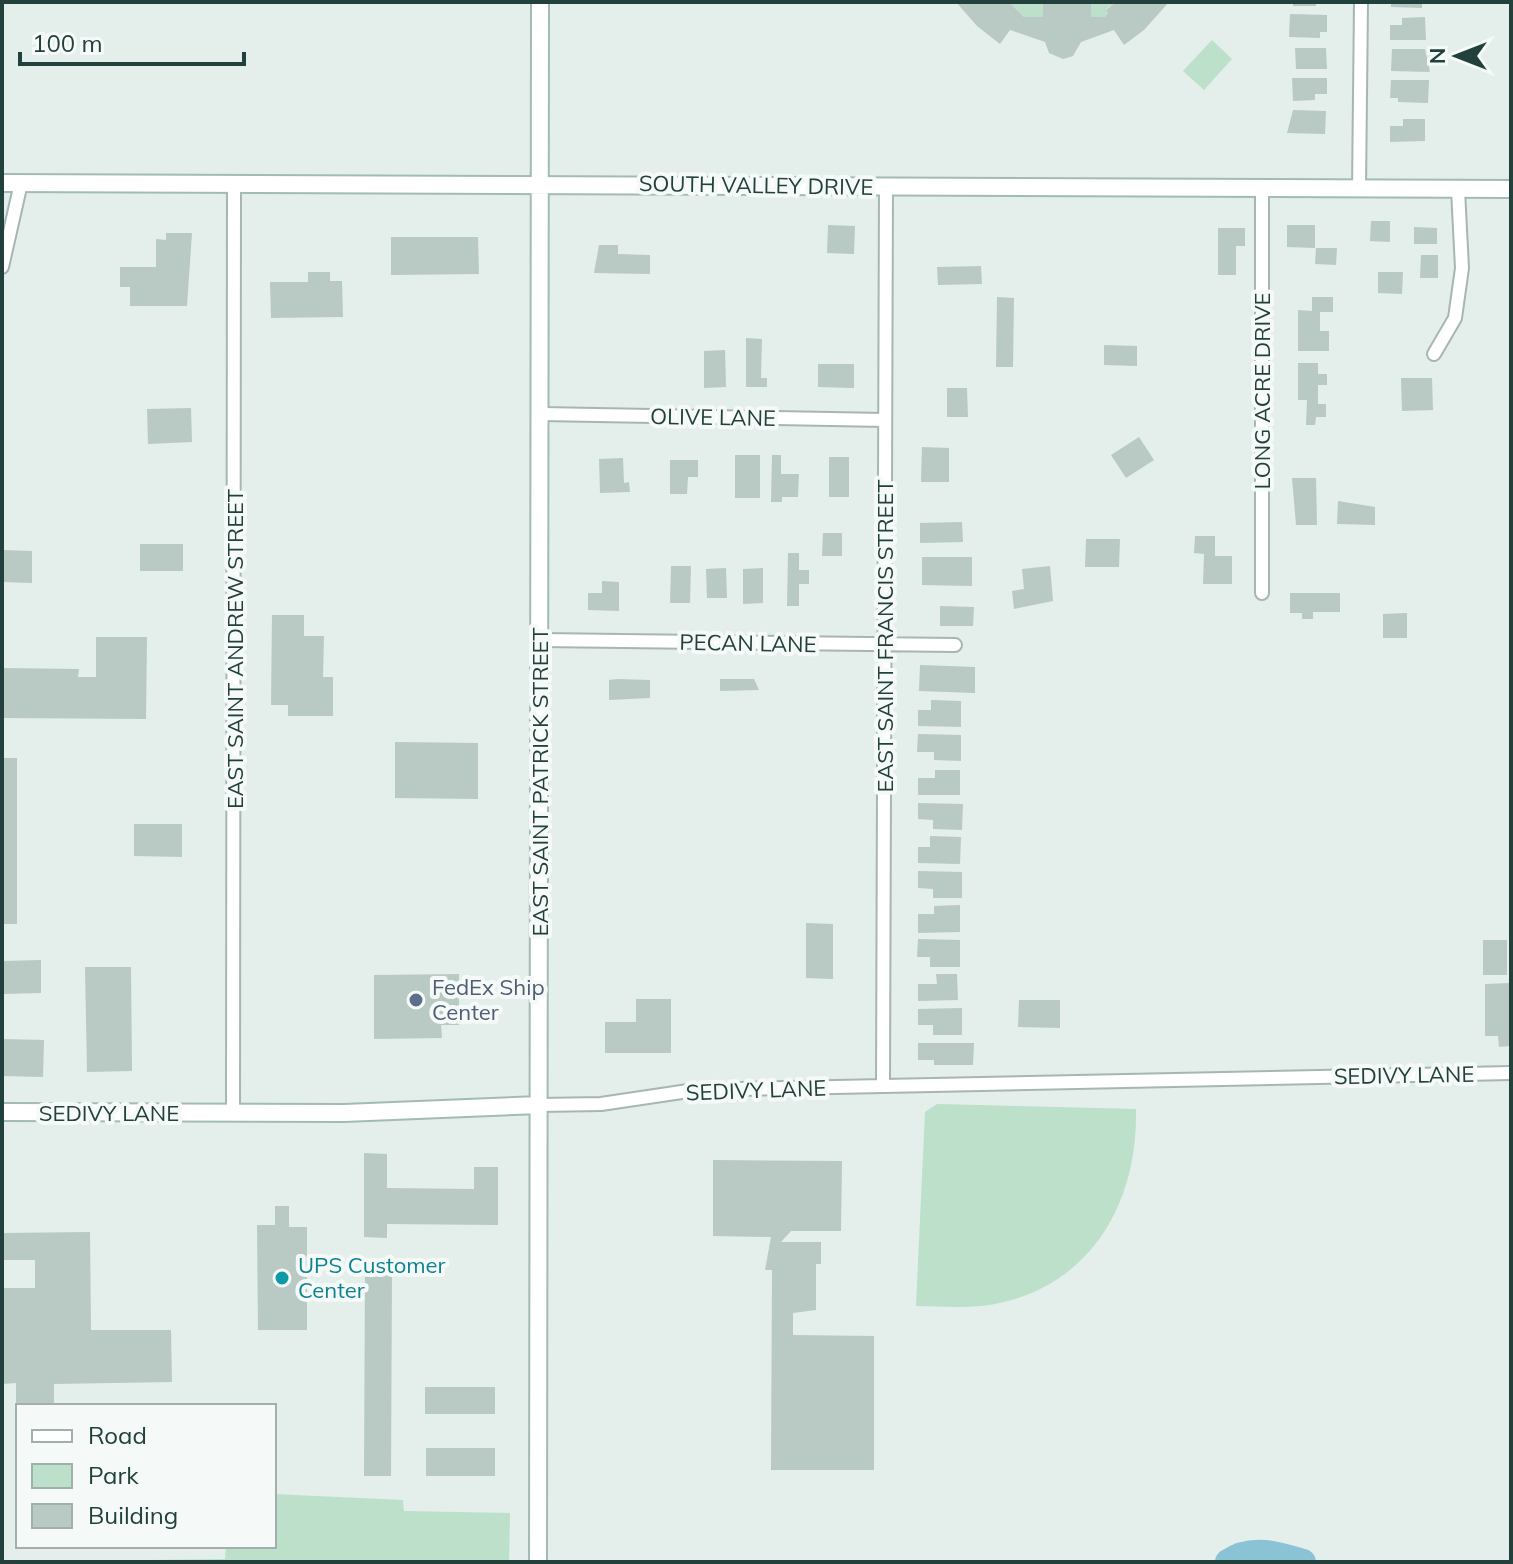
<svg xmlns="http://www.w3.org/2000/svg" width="1513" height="1564" font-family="Mulish,sans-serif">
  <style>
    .green { fill: #bce0c9 }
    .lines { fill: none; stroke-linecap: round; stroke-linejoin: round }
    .river { stroke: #8ac3d5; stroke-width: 26 }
    .building { fill: #b9c9c4 }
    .street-casing { stroke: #a6b7b3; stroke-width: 16 }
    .secondary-casing { stroke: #a2bbb4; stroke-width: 20 }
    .street { stroke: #fff; stroke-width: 12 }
    .secondary { stroke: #fff; stroke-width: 16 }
    .service-dot { fill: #5c6f8a; stroke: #f5faf8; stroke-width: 3 }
    .culture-dot { fill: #0f9aa8; stroke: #f5faf8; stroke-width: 3 }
    .labels { text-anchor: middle; stroke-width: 8; stroke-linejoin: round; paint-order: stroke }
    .street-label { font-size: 22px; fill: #22413c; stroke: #f5faf8 }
    .service-label { font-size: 22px; fill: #4e5e75; stroke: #f5faf8; text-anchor: start }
    .culture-label { font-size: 22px; fill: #0d838f; stroke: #f5faf8; text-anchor: start }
  </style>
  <rect width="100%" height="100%" fill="#e4eeeb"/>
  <path class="green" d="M1009,2h34v15h-19z
    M1091,2h25l-10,7 2,4 -3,4h-14z
    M1212,40l20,19 -28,31 -21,-19z
    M937,1104l199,5c2,93 -44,176 -141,195 -26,5 -53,2 -79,2l9,-194z
    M274,1494l129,6 1,11 106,2 -1,49h-507l223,-3 1,-13h48z"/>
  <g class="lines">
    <path class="river" d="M1228,1562c23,-16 49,-8 75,0"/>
  </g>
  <path class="building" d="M956,2h53l15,15h19v-15h48v15h14l3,-4 -2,-3 10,-8h53l-25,28 -20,15 -10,-15 -33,12 -8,14 -10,3 -14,-6 -4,-11 -35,-12 -10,14 -23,-18z
    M1293,2h23v4h-23z
    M1391,2h31v6l-31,-1z
    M1290,14l37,1v17h-7v6l-31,-1z
    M1425,17l1,23h-36v-15h12v-7z
    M1295,48h31l1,21h-31z
    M1392,49h33l5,23 -39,-1z
    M1292,78h35v16h-12v6l-22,1z
    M1391,80h38l-1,23 -30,-1v-4h-8z
    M1293,110l33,1 -1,23 -38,-1z
    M1403,119h22v22l-35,1v-16h13z
    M1371,221h19v21l-20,-1z
    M828,225l27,1 -1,28 -27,-1z
    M1287,225h28v23l-28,-1z
    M1414,227l23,1v16h-23z
    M1218,228h27v18h-9v29h-18z
    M166,233h26l-5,73h-57v-19h-10v-20h36v-28l10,1z
    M391,237h87l1,37 -88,1z
    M599,245h19v9l32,1v19l-56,-1z
    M1316,248h21l-1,17 -21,-1z
    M1421,255h17v23h-18z
    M981,266l1,18 -44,1 -1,-18z
    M308,272h22v9h12l1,36 -72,1 -1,-36h38z
    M1378,272h25l-1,22 -24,-1z
    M997,297l17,1 -1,69h-17z
    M1312,297h21v15h-13v19h9v20h-31v-41l14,1z
    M746,338l16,1 -1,39h6v9h-21z
    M1104,345l33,1v20l-33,-1z
    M725,350l1,37 -22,1v-37z
    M1298,363h20v11h9v11h-9v19h8v13h-10l-1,8h-9l1,-25h-9z
    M818,364h36v24l-36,-1z
    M1401,378h31l1,32 -31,1z
    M947,388h20l1,29h-21z
    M191,408l1,34 -44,2 -1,-35z
    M1139,437l15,23 -28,18 -15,-23z
    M922,447l27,1v34h-28z
    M735,455h25v43h-25z
    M772,455h9v19h18l-1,23h-16v5h-11z
    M829,457h20v40h-20z
    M623,458l1,25 5,-1 1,10 -30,1 -1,-34z
    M670,460h28v17h-10l-1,17h-17z
    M1292,478h24l1,47h-21z
    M1338,501l37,6v18l-38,-1z
    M962,522l1,20 -43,1v-20z
    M823,533h19v23h-20z
    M1195,536h20v20h17v28h-29l1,-30 -10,-1z
    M1086,539h34l-1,28h-34z
    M140,544h43v27h-43z
    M2,550l30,1v32l-30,-1z
    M788,553h11v17h10v14h-10v22h-12z
    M922,557h50v29l-50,-1z
    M671,566h20l-1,37h-20z
    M1050,566l3,35 -39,8 -2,-18 12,-2 -2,-20z
    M726,568l1,30h-20l-1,-29z
    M763,568v35l-20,1v-35z
    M602,581l17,1v29l-31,-1v-17h14z
    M1290,593h50v19h-27v7h-11v-6h-12z
    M940,606l34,1 -1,19h-33z
    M1407,613v25h-24v-24z
    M272,615h32v21h20l-1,41h10v39h-45v-11h-17z
    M96,637h51l-1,82 -144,-1v-50l77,1 -1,8h18z
    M920,665l55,2v26l-56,-2z
    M617,679l33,1v18l-41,2v-20z
    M720,679h34l5,11 -39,1z
    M931,700l30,1v26l-43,-1v-16h13z
    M918,734l43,1v26l-27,-1v-8h-17z
    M395,742l83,1v56l-83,-1z
    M2,758h15v166h-15z
    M935,770h25v25h-42v-17h17z
    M918,803l45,1 -1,26 -29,-1v-9l-15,-1z
    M134,824h48v33l-48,-1z
    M930,836l31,1 -1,27 -42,-1v-16h12z
    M918,871l44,1v26h-29v-9l-15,-1z
    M960,905v27l-42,1v-19h16v-8z
    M806,923l27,1v55l-27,-1z
    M918,939l42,1v27h-30v-10h-13z
    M1483,940h24v35h-24z
    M41,960v33l-39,1v-33z
    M85,967h46l1,104 -45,1z
    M459,974v51h-18l1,13 -68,1v-64z
    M936,974h21l1,26 -40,1v-17h19z
    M1511,983v63l-12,1 -1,-11h-13v-52z
    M636,999h35v54h-66v-31h31z
    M1019,1000h41v28l-42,-1z
    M962,1008v27h-29v-10h-15v-16z
    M2,1039l42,1 -1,37 -41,-1z
    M918,1043h56l-1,22h-39v-5h-16z
    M364,1153l23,1v34l87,1v-22h24v58l-111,-1v14l-23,-1z
    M713,1160l129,1 -1,70h-50l-10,11h40v22h-5v46l-23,3v22l81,1v134h-103l1,-200h-7l6,-33 -58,-1z
    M275,1206h14v21h18v103h-49l-1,-105h18z
    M90,1232l1,98h80l1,52 -118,2v22h-38v-23l-14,1v-96h33v-28h-33v-27z
    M365,1270h27l-1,206h-27z
    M425,1387h70v27h-70z
    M426,1448h69v28h-69z"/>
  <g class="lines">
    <g class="street-casing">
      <path id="street" d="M1262,188v405
        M1359,189l2,-187
        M2,267l19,-84
        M1434,354l21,-36 7,-50 -4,-78
        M541,414l344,6
        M541,640l414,5
        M883,1086l3,-899
        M539,1105l62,-1 94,-14 816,-17
        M233,1113l1,-928"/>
    </g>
    <g class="secondary-casing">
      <path id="secondary" d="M2,183l1509,6
        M2,1112l342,1 195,-8
        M538,1562l2,-1560"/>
    </g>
    <use href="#street" class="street"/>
    <use href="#secondary" class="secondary"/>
  </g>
  <circle class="service-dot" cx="416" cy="1000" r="8"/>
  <circle class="culture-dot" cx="282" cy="1278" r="8"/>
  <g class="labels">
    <g class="street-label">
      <text transform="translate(756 185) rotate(1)" y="8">SOUTH VALLEY DRIVE</text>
      <text transform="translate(1262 391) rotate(-90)" y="8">LONG ACRE DRIVE</text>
      <text transform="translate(713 417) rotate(1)" y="8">OLIVE LANE</text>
      <text transform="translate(885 636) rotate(-90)" y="8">EAST SAINT FRANCIS STREET</text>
      <text transform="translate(748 643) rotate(1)" y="8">PECAN LANE</text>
      <text transform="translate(235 649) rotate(-90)" y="8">EAST SAINT ANDREW STREET</text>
      <text transform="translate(540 782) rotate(-90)" y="8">EAST SAINT PATRICK STREET</text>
      <text transform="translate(1404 1075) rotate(-1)" y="8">SEDIVY LANE</text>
      <text transform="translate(756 1090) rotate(-2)" y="8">SEDIVY LANE</text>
      <text x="109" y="1121">SEDIVY LANE</text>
    </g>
    <g class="service-label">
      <text x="432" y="995">FedEx Ship<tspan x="432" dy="25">Center</tspan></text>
    </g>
    <g class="culture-label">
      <text x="298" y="1273">UPS Customer<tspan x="298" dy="25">Center</tspan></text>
    </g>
  </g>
  <rect width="1513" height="1564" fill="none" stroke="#22413c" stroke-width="8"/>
  <rect x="16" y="1404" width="260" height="144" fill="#f5faf8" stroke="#a1b0ad" stroke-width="2"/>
  <rect x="32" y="1430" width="40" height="12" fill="#ffffff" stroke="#a1b0ad" stroke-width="2"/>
  <text x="88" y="1444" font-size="24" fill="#22413c">Road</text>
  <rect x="32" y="1464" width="40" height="24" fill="#bce0c9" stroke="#a1b0ad" stroke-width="2"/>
  <text x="88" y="1484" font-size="24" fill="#22413c">Park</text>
  <rect x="32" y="1504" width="40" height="24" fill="#b9c9c4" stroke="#a1b0ad" stroke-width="2"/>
  <text x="88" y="1524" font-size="24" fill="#22413c">Building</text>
  <g transform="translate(1457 56) rotate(270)" stroke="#f5faf8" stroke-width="6" paint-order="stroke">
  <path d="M0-6L14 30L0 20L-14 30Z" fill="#22413c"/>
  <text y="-12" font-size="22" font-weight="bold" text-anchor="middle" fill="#22413c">N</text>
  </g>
  <path d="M20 52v12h224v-12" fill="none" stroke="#22413c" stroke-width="4"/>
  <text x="32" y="52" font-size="24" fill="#22413c" stroke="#f5faf8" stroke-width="6" paint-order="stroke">100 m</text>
</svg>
